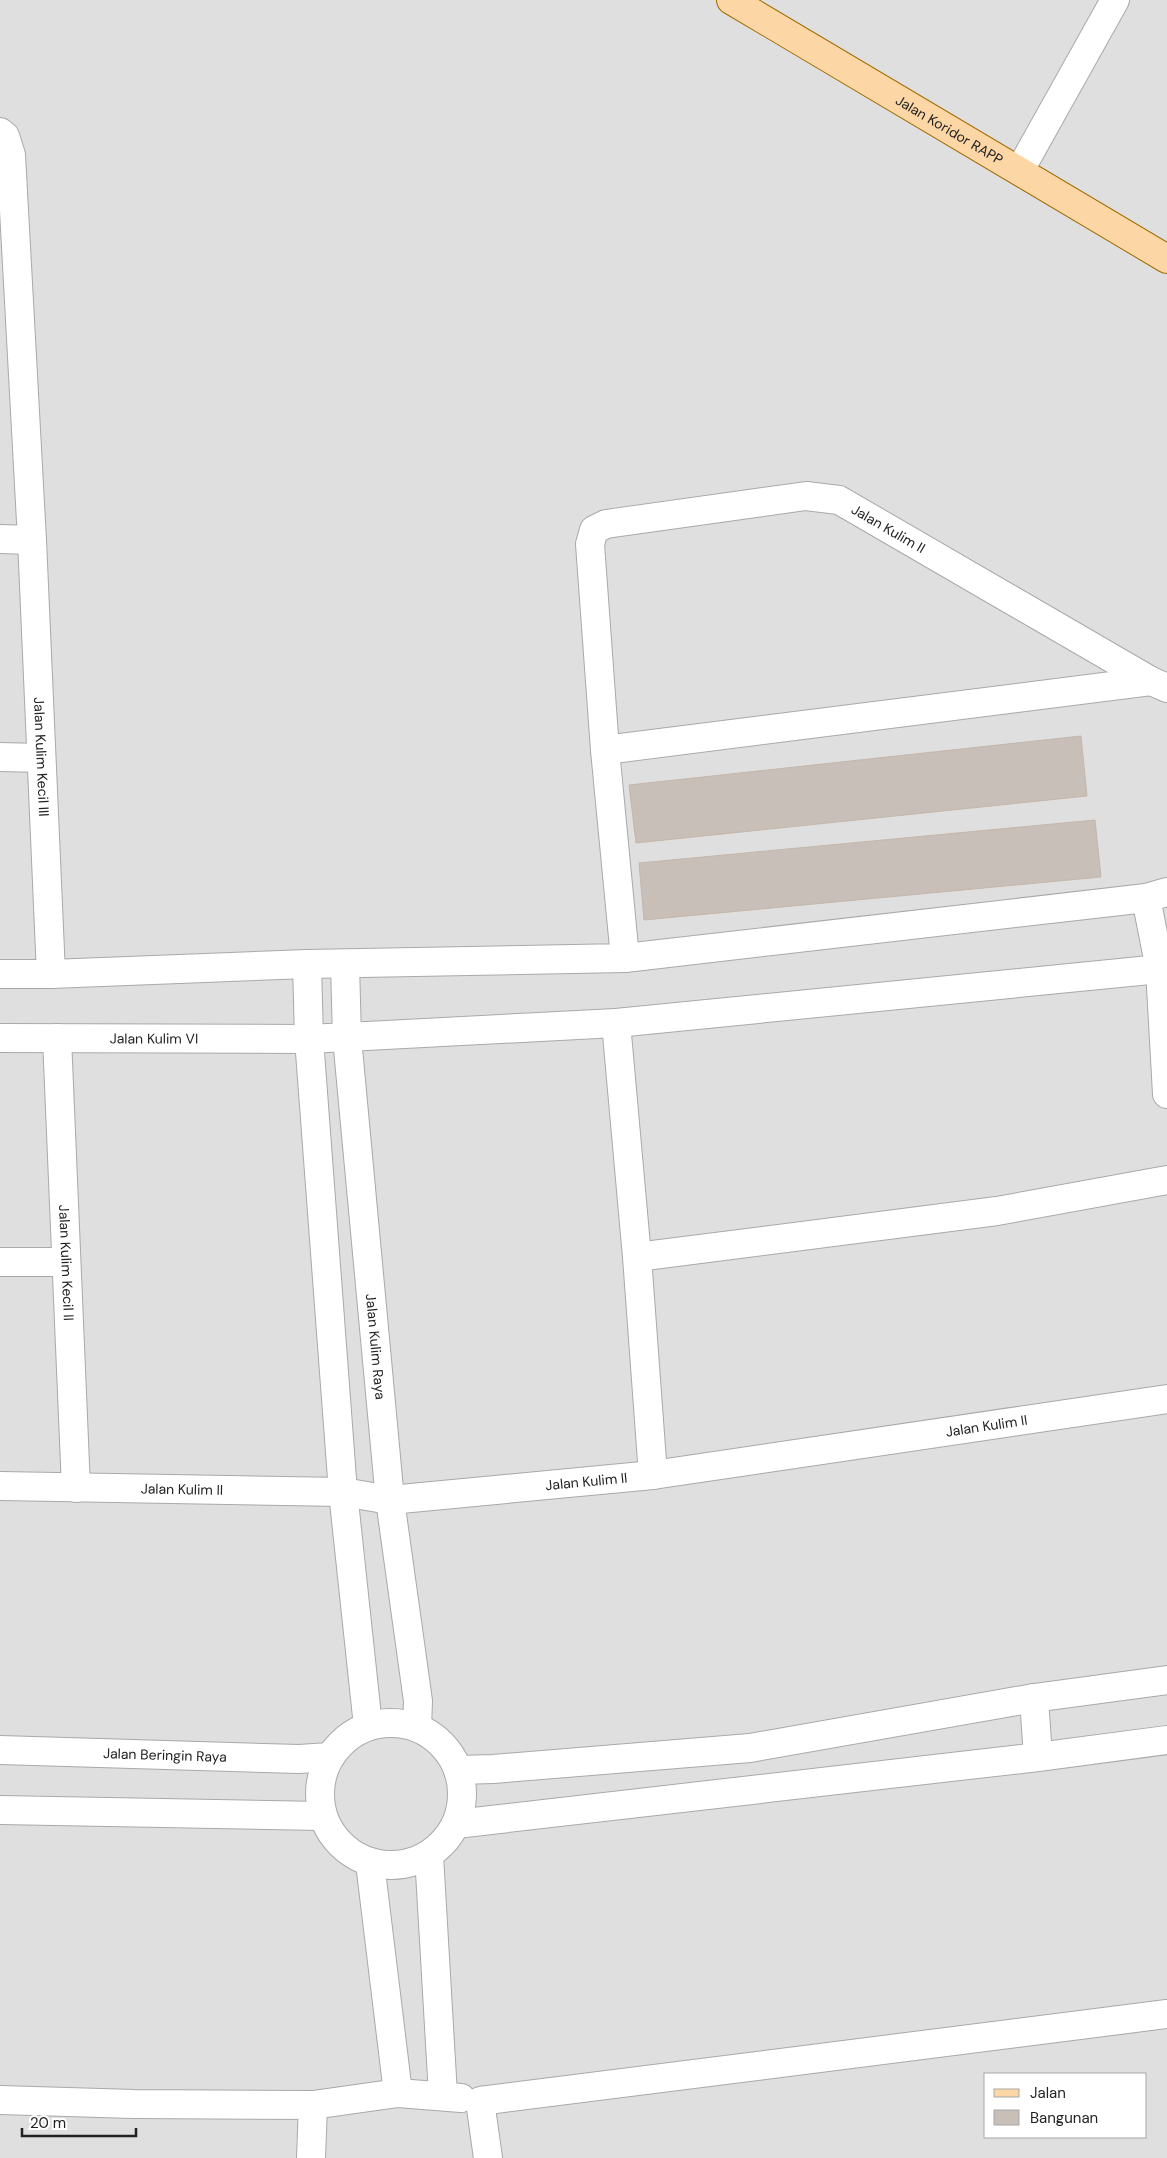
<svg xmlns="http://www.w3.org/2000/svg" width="1167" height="2158" font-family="'DM Sans',sans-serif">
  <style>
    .residential { fill: #e0dfdf; fill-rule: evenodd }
    .building { fill: #c7bfb8; stroke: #c4b6ab }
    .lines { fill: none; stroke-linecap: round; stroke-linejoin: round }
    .minor-casing { stroke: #a9a9a9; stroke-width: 30 }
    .major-casing { stroke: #a06b00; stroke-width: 30 }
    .minor { stroke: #fff; stroke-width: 28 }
    .major { stroke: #fcd6a4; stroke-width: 28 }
    .labels { text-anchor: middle; stroke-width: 5; stroke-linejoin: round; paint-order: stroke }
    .street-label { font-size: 14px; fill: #222; stroke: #fff }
  </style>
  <rect width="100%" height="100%" fill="#f2efe9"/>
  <path class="residential" d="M0,0h1167v2158h-1167zM986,2074h160v63h-160z"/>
  <path class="building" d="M1081,736l6,60 -451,47 -7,-58z
    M1095,820l6,57 -457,43 -5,-57z"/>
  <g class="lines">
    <g class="minor-casing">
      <g id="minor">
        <path id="s1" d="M0,132l5,4 6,19 21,385 19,434"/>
        <path d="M1020,170l95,-170"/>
        <path d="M0,539l32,1"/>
        <path d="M605,750l546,-69"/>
        <path d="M0,757l41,1"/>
        <path d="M1167,892l-21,6 14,71 7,125"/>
        <path d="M625,958l521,-60"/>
        <path d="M307,964l2,75 34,453 25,234"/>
        <path id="s2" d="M345,964l2,74 43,462 28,201 -1,26"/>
        <path id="s3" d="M0,974h51l256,-10 318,-6 -20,-208 -15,-206 4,-14 12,-6 200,-28 33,4 312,181 16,7"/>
        <path d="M616,1023l21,234 16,218"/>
        <path id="s4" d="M0,1038l309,1 307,-16 544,-54"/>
        <path id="s5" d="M57,1038l19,450"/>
        <path d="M637,1257l360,-46 170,-31"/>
        <path d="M0,1262h66"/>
        <path id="s6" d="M0,1486l343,6 47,8 263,-25 514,-76"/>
        <path d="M1034,1698l4,59"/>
        <circle cx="391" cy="1794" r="71"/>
        <path id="s7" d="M0,1750l299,9 31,-2"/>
        <path d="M458,1770l35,-1 257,-21 284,-50 133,-18"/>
        <path d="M0,1810l322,6"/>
        <path d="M456,1824l582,-67 129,-17"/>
        <path d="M429,1855l14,240"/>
        <path d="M370,1863l28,230"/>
        <path d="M0,2100l134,4 179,1 -2,53"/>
        <path d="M313,2105l85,-12 63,5"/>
        <path d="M488,2158l-8,-57 687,-87"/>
      </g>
    </g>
    <g class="major-casing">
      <g id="major">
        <path id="s8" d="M731,0l436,259"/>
      </g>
    </g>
    <use href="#minor" class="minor"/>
    <use href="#major" class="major"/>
  </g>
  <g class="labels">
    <g class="street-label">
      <text dy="5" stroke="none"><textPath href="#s8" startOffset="254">Jalan Koridor RAPP</textPath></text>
      <text dy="5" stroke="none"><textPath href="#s3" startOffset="1361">Jalan Kulim II</textPath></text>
      <text dy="5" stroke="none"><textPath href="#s1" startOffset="629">Jalan Kulim Kecil III</textPath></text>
      <text dy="5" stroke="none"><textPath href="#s4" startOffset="154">Jalan Kulim VI</textPath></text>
      <text dy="5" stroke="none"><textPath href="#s5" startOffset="225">Jalan Kulim Kecil II</textPath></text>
      <text dy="5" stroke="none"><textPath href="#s2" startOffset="384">Jalan Kulim Raya</textPath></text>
      <text dy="5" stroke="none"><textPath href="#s6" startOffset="992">Jalan Kulim II</textPath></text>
      <text dy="5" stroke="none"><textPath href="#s6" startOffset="588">Jalan Kulim II</textPath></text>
      <text dy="5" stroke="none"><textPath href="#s6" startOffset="182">Jalan Kulim II</textPath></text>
      <text dy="5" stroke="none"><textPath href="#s7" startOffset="165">Jalan Beringin Raya</textPath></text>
    </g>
  </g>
  <rect x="984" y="2073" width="162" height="65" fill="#ffffff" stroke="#a7a7a7"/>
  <rect x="994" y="2089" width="25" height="8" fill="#fcd6a4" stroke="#a7a7a7"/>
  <text x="1030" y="2098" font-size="15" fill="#222222">Jalan</text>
  <rect x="994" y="2110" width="25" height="15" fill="#c7bfb8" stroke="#a7a7a7"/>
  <text x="1030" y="2123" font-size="15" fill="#222222">Bangunan</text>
  <path d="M22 2128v8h114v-8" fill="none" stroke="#222222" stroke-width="2.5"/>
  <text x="30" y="2128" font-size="15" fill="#222222" stroke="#ffffff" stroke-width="4" paint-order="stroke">20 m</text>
</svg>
